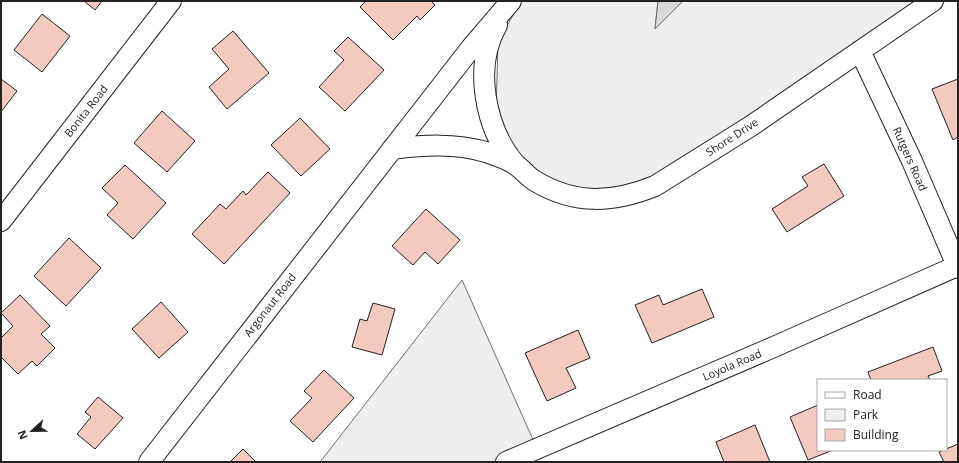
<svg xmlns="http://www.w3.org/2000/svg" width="959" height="463" font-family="'Open Sans',sans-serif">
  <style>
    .green { fill: #eee; stroke: #6f6f6f }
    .water { fill: #d9d9d9; stroke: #6f6f6f }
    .building { fill: #f3c9c0; stroke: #222 }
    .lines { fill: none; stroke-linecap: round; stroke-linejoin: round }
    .street-casing { stroke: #222; stroke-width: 22 }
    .street { stroke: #fff; stroke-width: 20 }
    .labels { text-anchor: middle; stroke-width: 3; stroke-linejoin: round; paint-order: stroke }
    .street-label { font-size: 11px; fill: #222; stroke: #fff }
  </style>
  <rect width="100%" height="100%" fill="#fff"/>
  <path class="green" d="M521,1h137l-3,28 28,-28h237l-180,120 -114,77 -69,-8 -41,-34 -20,-44 2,-70z
    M462,280l72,162 -37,20h-177z"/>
  <path class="water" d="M658,1h25l-28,28z"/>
  <path class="building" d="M84,1h18l-7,9z
    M366,1h65l4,4 -15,15 -3,-4 -24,24 -33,-33z
    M42,14l28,22 -28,36 -28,-22z
    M233,31l36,42 -42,36 -18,-22 20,-18 -17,-20z
    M348,37l36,33 -39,41 -26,-24 25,-27 -10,-9z
    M1,79l16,12 -16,21z
    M958,79v58l-5,3 -21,-51z
    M162,111l33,30 -28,31 -33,-29z
    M300,118l30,31 -29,27 -30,-31z
    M824,164l20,32 -57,36 -15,-23 36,-23 -6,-9z
    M125,165l41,38 -33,36 -26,-24 11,-12 -16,-15z
    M268,172l22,21 -66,71 -32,-30 28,-30 6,5 17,-18 3,4z
    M426,209l34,31 -22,24 -13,-12 -12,13 -21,-19z
    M69,238l32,30 -35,38 -32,-30z
    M702,289l12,28 -62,26 -17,-38 24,-10 4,10z
    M20,295l30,31 -9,8 14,14 -18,18 -5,-5 -14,13 -17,-17v-19l12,-12 -12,-13z
    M161,302l27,30 -29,26 -27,-29z
    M373,303l22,6 -13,46 -30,-8 8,-28 7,2z
    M578,330l12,28 -24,10 10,20 -29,13 -22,-48z
    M933,347l9,24 -14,5 2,4h-59l-3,-8z
    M324,370l30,28 -41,44 -23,-21 22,-23 -8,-7z
    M98,397l25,21 -28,31 -18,-15 14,-17 -6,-5z
    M818,405v45h15l-25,10 -18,-43z
    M755,425l15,37h-46l-8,-20z
    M958,444v18h-14l-5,-10z
    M243,449l13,13h-26z"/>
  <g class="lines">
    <g class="street-casing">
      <path id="street" d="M497,25c-24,42 -12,103 18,139
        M860,51l52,110 46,107
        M392,149c33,-4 62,-6 94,3 9,3 23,8 30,13 7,5 12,12 19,16 40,24 78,22 120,5l96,-60 182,-125
        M1,221l170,-220
        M149,462l322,-414 40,-47
        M506,462l270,-116 181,-80"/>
    </g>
    <use href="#street" class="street"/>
  </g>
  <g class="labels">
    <g class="street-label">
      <text transform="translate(86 111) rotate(-52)" y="4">Bonita Road</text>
      <text transform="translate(732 137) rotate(-33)" y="4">Shore Drive</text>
      <text transform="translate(910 159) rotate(66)" y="4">Rutgers Road</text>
      <text transform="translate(270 305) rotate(-52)" y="4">Argonaut Road</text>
      <text transform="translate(732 365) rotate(-23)" y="4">Loyola Road</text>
    </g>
  </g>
  <rect width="959" height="463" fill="none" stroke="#222222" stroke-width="4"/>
  <rect x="817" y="379" width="130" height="72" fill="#ffffff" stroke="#a7a7a7"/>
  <rect x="825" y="392" width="20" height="6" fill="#ffffff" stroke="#a7a7a7"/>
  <text x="853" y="399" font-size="12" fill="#222222">Road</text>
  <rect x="825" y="409" width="20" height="12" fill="#eeeeee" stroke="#a7a7a7"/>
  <text x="853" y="419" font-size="12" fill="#222222">Park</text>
  <rect x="825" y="429" width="20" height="12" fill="#f3c9c0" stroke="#a7a7a7"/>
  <text x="853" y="439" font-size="12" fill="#222222">Building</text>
  <g transform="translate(32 431) rotate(248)" stroke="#ffffff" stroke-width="3" paint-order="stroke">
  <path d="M0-3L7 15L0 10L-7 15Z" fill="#222222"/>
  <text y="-6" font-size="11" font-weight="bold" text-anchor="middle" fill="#222222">N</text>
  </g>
</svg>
